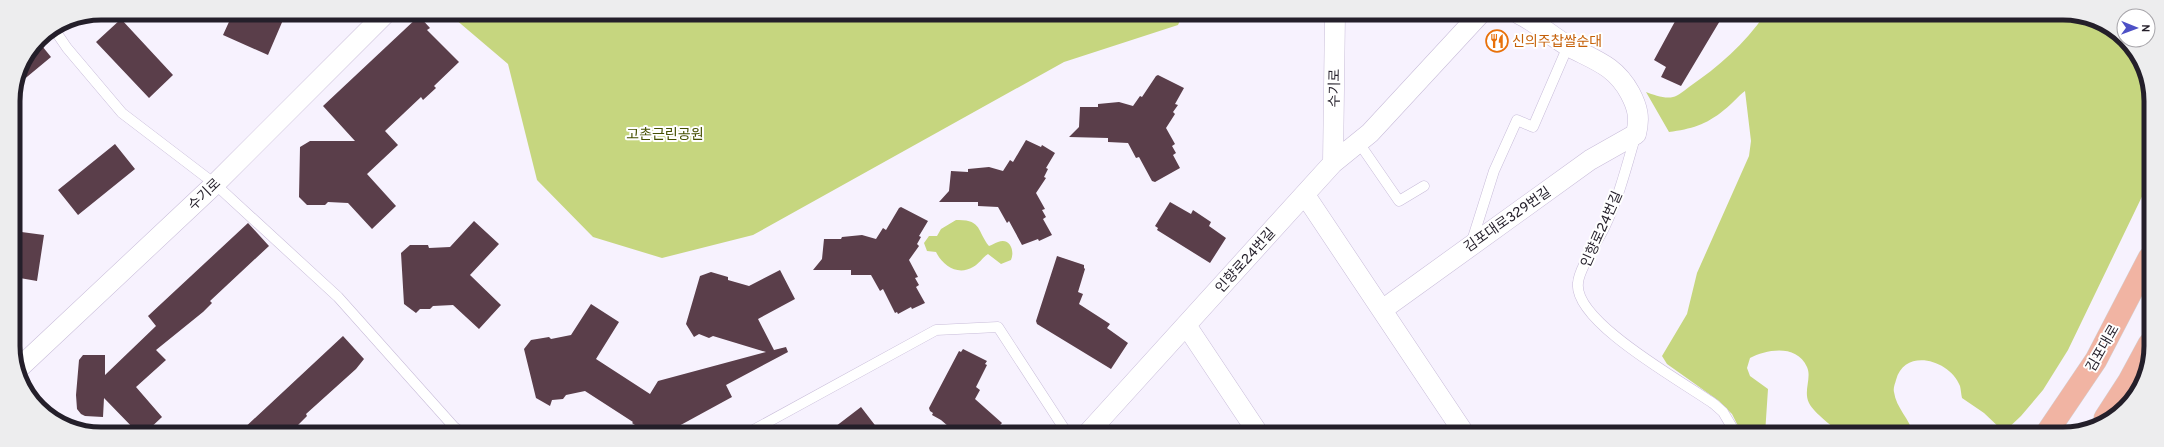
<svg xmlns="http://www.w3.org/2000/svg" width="2164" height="447" font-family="Overpass,'Noto Sans KR',sans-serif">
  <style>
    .green { fill: #c6d67f }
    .building { fill: #5a3e4a }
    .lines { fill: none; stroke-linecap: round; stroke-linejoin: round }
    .service-casing { stroke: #c8bcd9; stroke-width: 11 }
    .minor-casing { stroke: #c8bcd9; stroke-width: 21 }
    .primary-casing { stroke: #d3d2d4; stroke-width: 23 }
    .service { stroke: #fff; stroke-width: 10 }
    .minor { stroke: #fff; stroke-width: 20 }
    .primary { stroke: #f1b4a3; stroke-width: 22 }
    .labels { text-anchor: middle; stroke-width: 4; stroke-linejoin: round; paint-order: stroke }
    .food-label { font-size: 14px; fill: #c56008; stroke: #fff; text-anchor: start }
    .street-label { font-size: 14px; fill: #241f2a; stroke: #fff }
    .park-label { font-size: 14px; fill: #454f01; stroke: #fff }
    .rim { fill: none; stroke: #241f2a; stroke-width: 5 }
  </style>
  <rect width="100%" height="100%" fill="#f7f2fe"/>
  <path class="green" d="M448,13l735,1 -5,11 -114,37 -311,173 -91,23 -69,-21 -56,-57 -29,-116z
    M1604,14h41c-12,11 -28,10 -41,0z
    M1765,14l315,1 46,25 23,44v98l-81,168 -25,40 -22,26 -17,16 -20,-19 -22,-15c-1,-4 -1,-8 -2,-12 -10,-26 -55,-39 -64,-6 -1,4 -3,8 -2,12 2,16 16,27 19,42h-70c-9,-6 -29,-21 -34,-31 -6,-12 3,-25 -2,-36 -10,-23 -40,-18 -57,-9l-3,10 3,8 18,13 -3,45h-23l-10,-20 -13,-13 -52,-37 -5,-8 25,-42 10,-41 52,-117 2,-15 -6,-50c-7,5 -13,13 -21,19 -18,15 -33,19 -55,22l-23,-40c8,3 19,7 27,5 5,-1 12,-7 16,-10 29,-20 56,-43 76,-73z
    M956,220c26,-1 21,11 33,26 4,-1 5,-3 9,-4 12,-5 17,9 13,18l-10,4 -13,-10c-6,4 -9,10 -15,13 -15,9 -30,-1 -37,-15l-9,-1 -3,-8 5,-7h8l4,-7z"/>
  <path class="building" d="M233,13h53l-18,42 -45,-20z
    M1679,14h45l-43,72 -20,-9 5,-10 -12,-7z
    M419,16l11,12 -3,2 32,32 -25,24 2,2 -13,12 -2,-3 -36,34 13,14 -31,29 29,32 -24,23 -24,-26 -20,-1 -3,3h-18l-8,-8 1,-50 10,-6h45l-32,-35z
    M121,19l52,56 -24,23 -53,-56z
    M38,41l13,16 -35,29 4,-19z
    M1158,75l26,13 -9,16 3,1 -5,7 2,2 -9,14 9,16 -3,2 4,7 -3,2 7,13 -25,14 -3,-1 -13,-24 -3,1 -8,-15 -20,-1v-4l-39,-1 10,-10 1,-20h18v-3l21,-2 14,4 7,-10 2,1 14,-21z
    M1026,140l15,7 1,-2 13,8 -9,15 2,1 -4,8 2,1 -10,15 9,16 -3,1 4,7 -3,2 9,16 -13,6 -1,-2 -16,6 -13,-24 -2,2 -9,-16 -20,-1v-4h-39l10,-11 2,-20 17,1v-3l21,-2 14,4 7,-11 3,2z
    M115,144l20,25 -57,46 -20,-25z
    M1170,202l21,12 2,-4 18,12 -2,4 17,12 -16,25 -53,-33 1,-2 -3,-2z
    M901,207l27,14 -9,15 2,1 -4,7 2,2 -10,14 9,17 -3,1 4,7 -3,2 9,16 -13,6 -1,-2 -13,7 -1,-2 -2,1 -12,-24 -3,2 -9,-16h-20v-5h-38l9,-11 2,-20h17l1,-2 20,-2 14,4 7,-11 3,2 13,-22z
    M474,221l25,23 -29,31 31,30 -22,24 -26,-24 -20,1 -3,3h-10l-4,4 -12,-9 -3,-51 9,-8h18l1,3 21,-1z
    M248,223l21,23 -59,55 2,2 -9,9 -47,38 10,10 -30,27 26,30 -16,15h-9l-33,-34 -1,19 -18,-1 -4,-2 -4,-5 -1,-14 3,-35 4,-5h22v20l51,-49 -8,-10z
    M14,231l30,4 -7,46 -23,-4z
    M1057,256l27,9v3l1,1 -7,23 5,2 -4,10 31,20 -3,4 21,15 -17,26 -74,-45 -1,-3z
    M780,270l15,29 -37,20 16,31 12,-3 2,5 -62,33 6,12 -66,36h-19l-15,-10 1,-1 -48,-31 -19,4 -3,4 -11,1 -2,6 -14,-8 -12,-49 7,-9 18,-3 2,2 20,-4 20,-31 28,18 -23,37 54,35 8,-13 108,-29 -53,-16 -4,2 -10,-4 -5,3 -8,-13 14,-48 11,-4 17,5v3l21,6z
    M343,336l21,23 -8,10 -50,45 1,2 -9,9 1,1 -6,6h-53z
    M963,349l24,12 -2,3 2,1 -11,22 4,3 -5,9 27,24 -9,10h-37l-15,-13 -9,-5 1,-2 -3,-2 -1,-3 30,-57 2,1z
    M861,407l20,26h-54z"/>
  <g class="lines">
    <g class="service-casing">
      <path id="service" d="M54,29l13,19 55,65 93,71 123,113 116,130 8,6
        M1636,134c-9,31 -17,63 -31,92 -7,15 -26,42 -27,57 -5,39 107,100 136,121l9,8 13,22
        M1359,143l40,58 25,-15
        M1471,244l23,-73 23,-51 16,7 35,-81
        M748,433l188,-103 62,-3 69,106"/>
    </g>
    <g class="minor-casing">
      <path id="minor" d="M1333,163l2,-149
        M1305,195l159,238
        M1382,310l208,-150 46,-26c4,-16 2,-26 -6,-41 -15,-28 -36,-33 -62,-47 -17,-10 -32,-24 -49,-32
        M1186,325l72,108
        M18,369l197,-185 171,-171
        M1088,433l245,-270 37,-30 110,-119"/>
    </g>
    <g class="primary-casing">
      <path id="primary" d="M2105,418l24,-37 20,-37
        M2046,434l50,-74 53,-102"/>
    </g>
    <use href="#service" class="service"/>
    <use href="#minor" class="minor"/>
    <use href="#primary" class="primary"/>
  </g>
  <defs>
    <g id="restaurant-ring" transform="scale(1.15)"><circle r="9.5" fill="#fff" stroke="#e8710a" stroke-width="1.5"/><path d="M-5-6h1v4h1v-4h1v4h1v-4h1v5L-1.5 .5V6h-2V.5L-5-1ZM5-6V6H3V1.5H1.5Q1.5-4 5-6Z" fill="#e8710a"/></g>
  </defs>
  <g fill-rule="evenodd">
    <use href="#restaurant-ring" x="1497" y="41"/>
  </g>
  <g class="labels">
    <g class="food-label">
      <text x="1512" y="46">신의주찹쌀순대</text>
    </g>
    <g class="street-label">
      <text transform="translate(1334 88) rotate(-89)" y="5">수기로</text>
      <text transform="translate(204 194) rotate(-44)" y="5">수기로</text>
      <text transform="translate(1507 219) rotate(-35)" y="5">김포대로329번길</text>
      <text transform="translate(1601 229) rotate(-66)" y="5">인향로24번길</text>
      <text transform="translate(1245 260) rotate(-48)" y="5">인향로24번길</text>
      <text transform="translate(2102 348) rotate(-60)" y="5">김포대로</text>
    </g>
    <g class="park-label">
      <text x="665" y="139">고촌근린공원</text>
    </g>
  </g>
  <path d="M0 0H2164V447H0ZM101 20H2063A81 81 0 0 1 2144 101V346A81 81 0 0 1 2063 427H101A81 81 0 0 1 20 346V101A81 81 0 0 1 101 20Z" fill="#ededee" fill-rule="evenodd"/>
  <path class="rim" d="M101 20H2063A81 81 0 0 1 2144 101V346A81 81 0 0 1 2063 427H101A81 81 0 0 1 20 346V101A81 81 0 0 1 101 20Z"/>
  <g transform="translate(2136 28) rotate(91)"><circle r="19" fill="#ffffff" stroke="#a7a5aa"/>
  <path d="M0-3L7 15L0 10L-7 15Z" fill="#4d50c6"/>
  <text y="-6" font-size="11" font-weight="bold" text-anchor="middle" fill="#241f2a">N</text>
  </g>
</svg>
